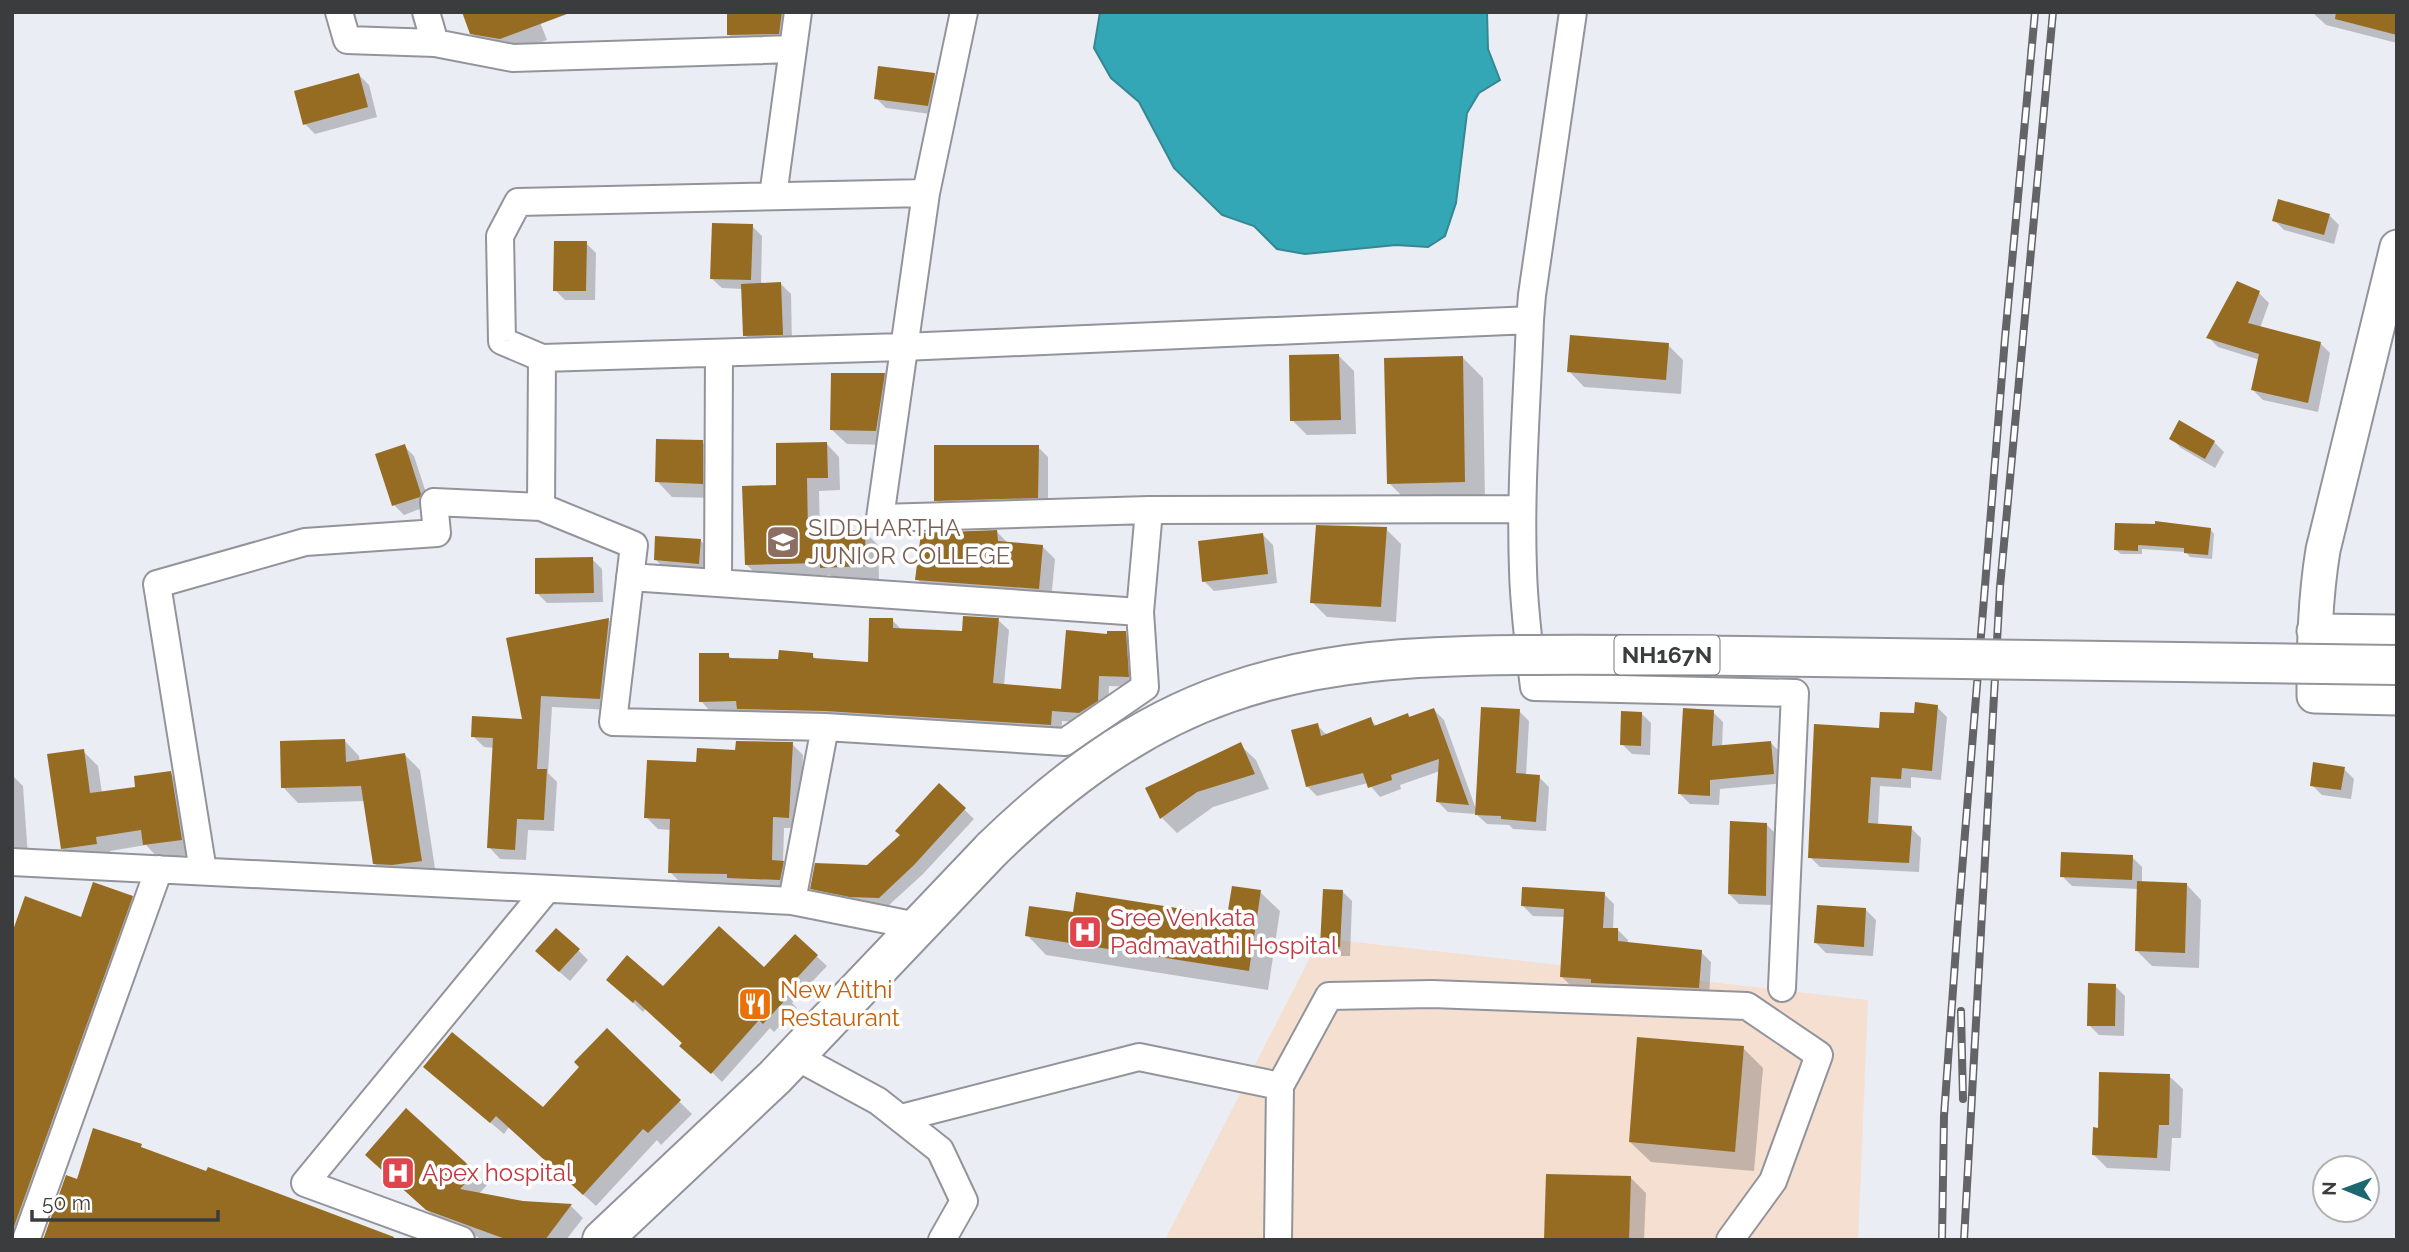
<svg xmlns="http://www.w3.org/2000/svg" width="2409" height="1252" font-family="Raleway,sans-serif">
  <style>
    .industrial { fill: #f4dfd1 }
    .water { fill: #33a7b6; stroke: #358792; stroke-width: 2 }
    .shadow { fill: #0003 }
    .building { fill: #966c23 }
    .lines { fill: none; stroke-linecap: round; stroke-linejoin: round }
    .minor-casing { stroke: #93949b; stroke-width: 30 }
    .major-casing { stroke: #93949b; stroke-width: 37 }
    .highway-casing { stroke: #93949b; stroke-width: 42 }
    .minor { stroke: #fff; stroke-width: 26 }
    .major { stroke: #fff; stroke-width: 33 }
    .highway { stroke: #fff; stroke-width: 38 }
    .rail-casing { stroke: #636467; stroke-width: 8 }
    .rail { stroke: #fff; stroke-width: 5; stroke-dasharray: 16; stroke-linecap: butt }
    .highway-bridge-casing { stroke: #93949b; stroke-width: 42; stroke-linecap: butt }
    .highway-bridge { stroke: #fff; stroke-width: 38 }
    .labels { text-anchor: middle; stroke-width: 7; stroke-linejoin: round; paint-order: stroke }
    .shield { fill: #fff; stroke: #767678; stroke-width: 2 }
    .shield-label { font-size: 23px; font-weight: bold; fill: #3b3c3e }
    .education-label { font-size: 24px; fill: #785e54; stroke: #fff; text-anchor: start }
    .health-label { font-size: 24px; fill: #be3a42; stroke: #fff; text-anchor: start }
    .food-label { font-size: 24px; fill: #c56008; stroke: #fff; text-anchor: start }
  </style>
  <rect width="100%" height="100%" fill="#ebedf4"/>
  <path class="industrial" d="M1320,938l548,62 -10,240h-693z"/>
  <path class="water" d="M1100,12h387l1,37 12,31 -21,13 -12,20 -11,90 -11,33 -17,11 -32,-2 -91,9 -28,-5 -23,-23 -32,-11 -48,-47 -35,-66 -28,-24 -17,-30z"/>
  <path class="shadow" d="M536,12l11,28 -32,12 -29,-5 -14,-14z
    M728,12h74l-10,34 -50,2 -13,-13z
    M2397,12v31l-71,-18 -13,-12z
    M934,74l10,10 -6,31 -52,-7 -10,-10z
    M359,75l10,10 8,32 -62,17 -10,-10z
    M2329,215l10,10 -5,19 -50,-14 -10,-10z
    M752,226l10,10 -1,49 20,-1 10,10 1,50 -37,1 -10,-10 -2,-46 -21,-1 -11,-10z
    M586,243l10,10 -1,47h-30l-10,-10z
    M2259,293l10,10 -9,25 60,15 10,10 -12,59 -55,-12 -10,-10 7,-30 -42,-13 -10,-10z
    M1668,345l15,15 -2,34 -97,-7 -15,-16z
    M1339,356l15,15 2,63 -49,1 -15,-15z
    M1463,358l20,20 2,124 -76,1 -20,-20z
    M884,375l15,15 -8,55 -44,-1 -16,-15z
    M2171,438l43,4 10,10 -9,16 -34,-20z
    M702,442l15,15v41l-45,-1 -15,-16z
    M826,443l13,14 1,33 -21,1 1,43 45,-2 13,13 1,34 -44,1 -5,-5 -71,2 -13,-13 32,-77z
    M404,446l10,10 16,49 -26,10 -10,-10z
    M1038,447l10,10v50l-102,3 -10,-10z
    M1386,529l15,15 -5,78 -69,-5 -15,-15z
    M2210,529l4,5 -2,25 -22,-2 -4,-5 -44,-3v5h-21l-5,-4z
    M997,532l12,12 33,2 13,13 -4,42 -121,-9 -13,-13z
    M1263,535l10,10 4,38 -63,8 -10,-10z
    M700,540l10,10 -2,23 -42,-3 -10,-10z
    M592,559l10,10 1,33 -56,1 -10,-10z
    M609,620l11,11 -9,79 -59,-3 -4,66 9,9 -3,49 -26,-1 -2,30 -26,-1 -11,-12 6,-99 -11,-1 -11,-11 51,-15 -16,-82z
    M892,620l10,10 62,3 34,-13 11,10 -5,55 59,6 46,-55 16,-3 11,11 2,43 -29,-1 -1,25 -17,12 -29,-2 -1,14 -311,-16 -8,-8 -31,1 -10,-11 27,-46 5,5 47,1 32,-6 6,6 52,2z
    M1937,707l10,10 -6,63 -30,-3v11l-31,-2 -2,39 33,3 10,10 -2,34 -99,-5 -10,-10 71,-127z
    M1434,710l10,10 33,92 42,-101 10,10 -3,55 13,1 10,10 -3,44 -33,-2 -4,-4 -22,-1 -11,-10 -28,-2 -10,-10 2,-31 -40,14 1,4 -21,8 -12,-14 -51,13 -10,-10 10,-61 10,10 43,-15 7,6 31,-11 3,3z
    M1713,712l10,10 -1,25 49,-4 10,10 3,30 -64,6 -1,16 -29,-1 -10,-10z
    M1641,713l10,10 -1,32 -18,-1 -10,-10z
    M344,740l15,16 1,6 45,-7 15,15 16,105 -46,4 -16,-16 -9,-62 -67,2 -15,-16z
    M792,744l11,11 -3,73h-16l-1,35 11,11 -3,17 -109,-7 -12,-12 1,-42 -13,-1 -12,-12 52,-53 39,-12z
    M1240,745l16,15 13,29 -56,18 -36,26 -15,-15 -14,-29z
    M83,751l15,15 4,27 35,-5 33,-15 15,15 11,66 -37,5 -13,-14 -36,6 1,7 -34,4 -15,-14z
    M2344,769l10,10 -3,20 -29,-4 -10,-10z
    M12,775l11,11 5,71 -16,5z
    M940,786l34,33 -51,55 -35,32 -28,-1 -38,-8 -10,-9 56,-21 35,-32z
    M1767,825l10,10 -1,70 -37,-1 -10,-10z
    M2132,857l10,10v16l44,1 15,16 -2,68 -47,-2 -15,-15 2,-62 -67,-3 -10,-10z
    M1342,891l10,10 -2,55h-18l-10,-10z
    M1260,892l20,19 -12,79 -222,-35 -19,-20 47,-21 154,4z
    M1604,894l10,10 -1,26h5l10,10v3l73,9 10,10 -2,36 -137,-11 -10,-10 3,-60 -32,-1 -10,-10z
    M132,897l12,12 -118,331h-14v-302l70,-19z
    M1866,910l10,10 -3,36 -47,-3 -10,-10z
    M795,936l32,30 -35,37 5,5 -23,24 -4,-4 -48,54 -76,-74 -3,4 -24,-23h45l100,-19z
    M578,950l10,10 -18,21 -23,-20z
    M2115,986l10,10 -1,40 -25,-1 -10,-10z
    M607,1031l85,83 -31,31 -4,-5 -61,66 -87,-79 -5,7 -79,-67 118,43 39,-43z
    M1743,1048l20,20 -9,103 -103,-9 -21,-20z
    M2169,1076l14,13 -2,49h-9l-2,33 -63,-3 -13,-13 5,-26z
    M379,1167l96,6 12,12 -9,10 44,7 49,4 12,12 -17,22h-88v-3l-38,-15z
    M1631,1178l15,15 -2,47h-98z"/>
  <path class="building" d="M462,12h104l1,2 -67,25 -30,-5z
    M727,12h55l-3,22 -52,1z
    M2336,12h61v23l-62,-16z
    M878,66l57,7 -7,33 -54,-7z
    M359,73l9,34 -65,18 -9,-34z
    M2278,199l52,15 -6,21 -52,-14z
    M712,223l41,1 -2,56 -41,-1z
    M554,241h33l-1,50h-33z
    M2237,281l23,10 -12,32 73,19 -13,61 -57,-13 8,-36 -53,-16z
    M781,282l2,53 -40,1 -2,-52z
    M1570,335l99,8 -3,37 -99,-8z
    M1339,354l2,66 -51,1 -1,-66z
    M1463,356l2,126 -78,2 -3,-126z
    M831,373h54l-9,58 -46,-1z
    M2179,420l36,21 -10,18 -36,-20z
    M656,439l47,1v44l-48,-2z
    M827,442l1,36h-21l1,54 57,-2 1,36 -46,2v-5l-75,2 -3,-79 34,-1v-42z
    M405,444l16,50 -1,3 -28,9 -17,-52z
    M934,445h105l-1,53 -104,3z
    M2155,521l56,7 -3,27 -24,-2v-5l-46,-3v6l-24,-1 1,-27 40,1z
    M1316,525l71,2 -6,80 -71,-4z
    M997,530l1,11 45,4 -4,44 -124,-9 6,-47z
    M1263,533l5,41 -66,8 -4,-41z
    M655,536l46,3 -2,25 -45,-4z
    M593,557l1,36 -59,1v-36z
    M963,616l36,2 -6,65 68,6 5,-59 41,4v-3h19l3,46 -30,-1 -1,25 -19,12 -27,-2 -1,14 -226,-14 -88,-2 -1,-8 -37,1v-49h30v5l49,1 1,-9 34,3v5l55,4 1,-44h24v10l69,3z
    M609,618l-9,81 -59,-3 -4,73h10l-3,51 -27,-1 -2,31 -28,-2 6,-110 -22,-1 1,-21 50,3 -16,-81z
    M1915,702l23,3 -6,66 -30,-3 -1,11 -30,-2 -3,46 44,3 -3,37 -101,-5 6,-134 65,4 1,-16 34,1z
    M1481,707l39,2 -4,64 24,2 -4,47 -35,-3v-3l-26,-1z
    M1434,708l35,97 -33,-3 3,-43 -48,16 1,5 -24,8 -5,-15 -57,14 -15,-57 27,-7 3,13 50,-19 3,9 34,-13 1,4z
    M1683,708l31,2 -2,36 59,-5 3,33 -64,6v16l-32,-2z
    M1621,711l21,1 -1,34 -21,-1z
    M345,739l1,23 59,-9 17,108 -30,4 -19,-1 -12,-78 -80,2 -1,-47z
    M736,741l57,1 -4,76 -16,-1 -1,43 12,1 -4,19 -53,-2v-4l-59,-1 2,-54 -26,-1 3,-58 49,2 1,-14 38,2z
    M1241,742l14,32 -58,18 -37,27 -15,-31z
    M84,749l6,44 45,-6 -1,-11 37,-5 11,69 -39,5 -2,-15 -45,7 1,7 -36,5 -14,-95z
    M2313,762l32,5 -4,23 -31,-4z
    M939,783l27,25 -52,57 -35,33 -29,-1 -40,-8 5,-26 52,2 33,-30 -5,-4z
    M1730,821l37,2 -1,73 -38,-2z
    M2061,852l72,3 -1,25 -72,-3z
    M2137,881l50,2 -2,70 -50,-2z
    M93,882l40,14 -121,336v-299l13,-37 56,21z
    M1232,886l29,4 -12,81 -224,-35 4,-30 44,6 3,-20 151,24z
    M1522,887l83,5 -2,36h15v13l84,9 -3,38 -108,-5v-4l-31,-2 4,-68 -43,-3z
    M1323,889l20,1 -3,57 -20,-1z
    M1817,905l49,3 -2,39 -50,-4z
    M719,926l45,41 31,-33 23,21 -34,37 4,5 -25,27 -4,-4 -48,54 -32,-28 3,-3 -47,-43 -2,3 -27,-23 21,-25 36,31z
    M556,928l24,21 -21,23 -24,-21z
    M2088,983l28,1 -1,42h-28z
    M607,1028l74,72 -33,33 -5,-4 -60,66 -87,-79 -6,7 -67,-56 29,-35 91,75 36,-40 -5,-5z
    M1637,1037l107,9 -9,106 -106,-10z
    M2099,1072l71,2 -1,51h-10l-2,33 -65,-3 1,-28 5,1z
    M406,1108l70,64 -16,17 63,12 49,3 -27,36h-37l-82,-30 -61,-55z
    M93,1128l49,16 -1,3 65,24 2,-4 186,70 -1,3h-350l23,-65 11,4z
    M1546,1174l85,2 -2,64h-85z"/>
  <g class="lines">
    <g class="minor-casing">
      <path id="minor" d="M339,12l8,28 88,3 78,15 280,-9
        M426,12l9,31
        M964,12l-38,181 -46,325 269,-8 -9,102
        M1573,12l-41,283 -2,25c-3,83 -10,167 -7,250 1,40 6,78 11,117l261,6 -13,295
        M773,196l25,-184
        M542,358l-40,-17 -2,-105 18,-34 408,-9
        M541,507l1,-149 361,-11 627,-27
        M1149,510l373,-1
        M630,577l510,35 5,75 -80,55 -240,-15
        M718,583l1,-230
        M12,862l780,39 125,25
        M203,871l-46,-287 148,-42 132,-9 -3,-31 107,5 93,38 -21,177 212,5 -33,174
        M795,1056l83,45 62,49 24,51 -22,39
        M901,1118l238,-61 141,29
        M26,1240l133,-371
        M461,1240l-156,-57 242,-294
        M1278,1240l2,-154 49,-90 103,-2 315,12 72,49 -46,126 -43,59"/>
    </g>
    <g class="major-casing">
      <path id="major" d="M2397,247l-74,303c-8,49 -9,97 -9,146l83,2
        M2314,631l83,1"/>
    </g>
    <g class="highway-casing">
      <path id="highway" d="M602,1240l173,-163 217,-228"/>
    </g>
    <use href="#minor" class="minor"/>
    <use href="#major" class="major"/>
    <use href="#highway" class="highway"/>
    <g class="rail-casing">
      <path id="rail" d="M1961,1011l2,88
        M1942,1240l2,-124 14,-196 47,-582 30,-326
        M1964,1240l36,-653 53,-575"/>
    </g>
    <use href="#rail" class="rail"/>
    <g class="highway-bridge-casing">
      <path id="highway-bridge" d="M992,849c69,-67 144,-124 236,-156 94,-33 190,-37 289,-38 76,-1 152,0 227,1 218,3 435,6 653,9"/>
    </g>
    <use href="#highway-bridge" class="highway-bridge"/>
  </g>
  <defs>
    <g id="university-square" transform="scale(1.75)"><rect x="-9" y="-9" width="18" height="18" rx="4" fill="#8d6e63" stroke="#fff"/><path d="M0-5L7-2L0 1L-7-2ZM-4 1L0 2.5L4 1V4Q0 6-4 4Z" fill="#fff"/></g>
    <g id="hospital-square" transform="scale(1.75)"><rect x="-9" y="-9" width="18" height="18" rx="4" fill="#e0444e" stroke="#fff"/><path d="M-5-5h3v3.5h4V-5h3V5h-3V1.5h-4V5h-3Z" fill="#fff"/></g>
    <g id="restaurant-square" transform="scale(1.75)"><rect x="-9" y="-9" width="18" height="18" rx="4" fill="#e8710a" stroke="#fff"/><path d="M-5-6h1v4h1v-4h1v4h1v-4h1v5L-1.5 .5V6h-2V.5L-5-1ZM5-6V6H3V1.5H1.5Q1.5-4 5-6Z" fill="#fff"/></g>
  </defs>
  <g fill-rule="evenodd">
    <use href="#university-square" x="783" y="542"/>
    <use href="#hospital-square" x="1085" y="932"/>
    <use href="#restaurant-square" x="755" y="1004"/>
    <use href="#hospital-square" x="398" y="1173"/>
  </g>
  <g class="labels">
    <rect class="shield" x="1614.5" y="635.5" width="105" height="39" rx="5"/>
    <g class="shield-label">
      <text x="1667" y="663">NH167N</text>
    </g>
    <g class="education-label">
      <text x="808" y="536">SIDDHARTHA<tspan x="808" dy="28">JUNIOR COLLEGE</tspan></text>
    </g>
    <g class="health-label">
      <text x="1110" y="926">Sree Venkata<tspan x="1110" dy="28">Padmavathi Hospital</tspan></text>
      <text x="422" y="1181">Apex hospital</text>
    </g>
    <g class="food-label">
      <text x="780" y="998">New Atithi<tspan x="780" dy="28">Restaurant</tspan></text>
    </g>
  </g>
  <rect width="2409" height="1252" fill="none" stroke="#3b3c3e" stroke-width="28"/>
  <g transform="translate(2346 1189) rotate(271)"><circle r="33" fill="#ffffff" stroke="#b1b1b2" stroke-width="2"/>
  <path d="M0-5L12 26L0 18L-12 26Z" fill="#1d6870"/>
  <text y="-10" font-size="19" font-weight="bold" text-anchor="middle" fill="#3b3c3e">N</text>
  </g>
  <path d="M32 1210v10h186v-10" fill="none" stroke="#3b3c3e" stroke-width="3.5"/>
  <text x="42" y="1210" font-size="21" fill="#3b3c3e" stroke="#ffffff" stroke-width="5" paint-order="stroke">50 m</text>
</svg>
